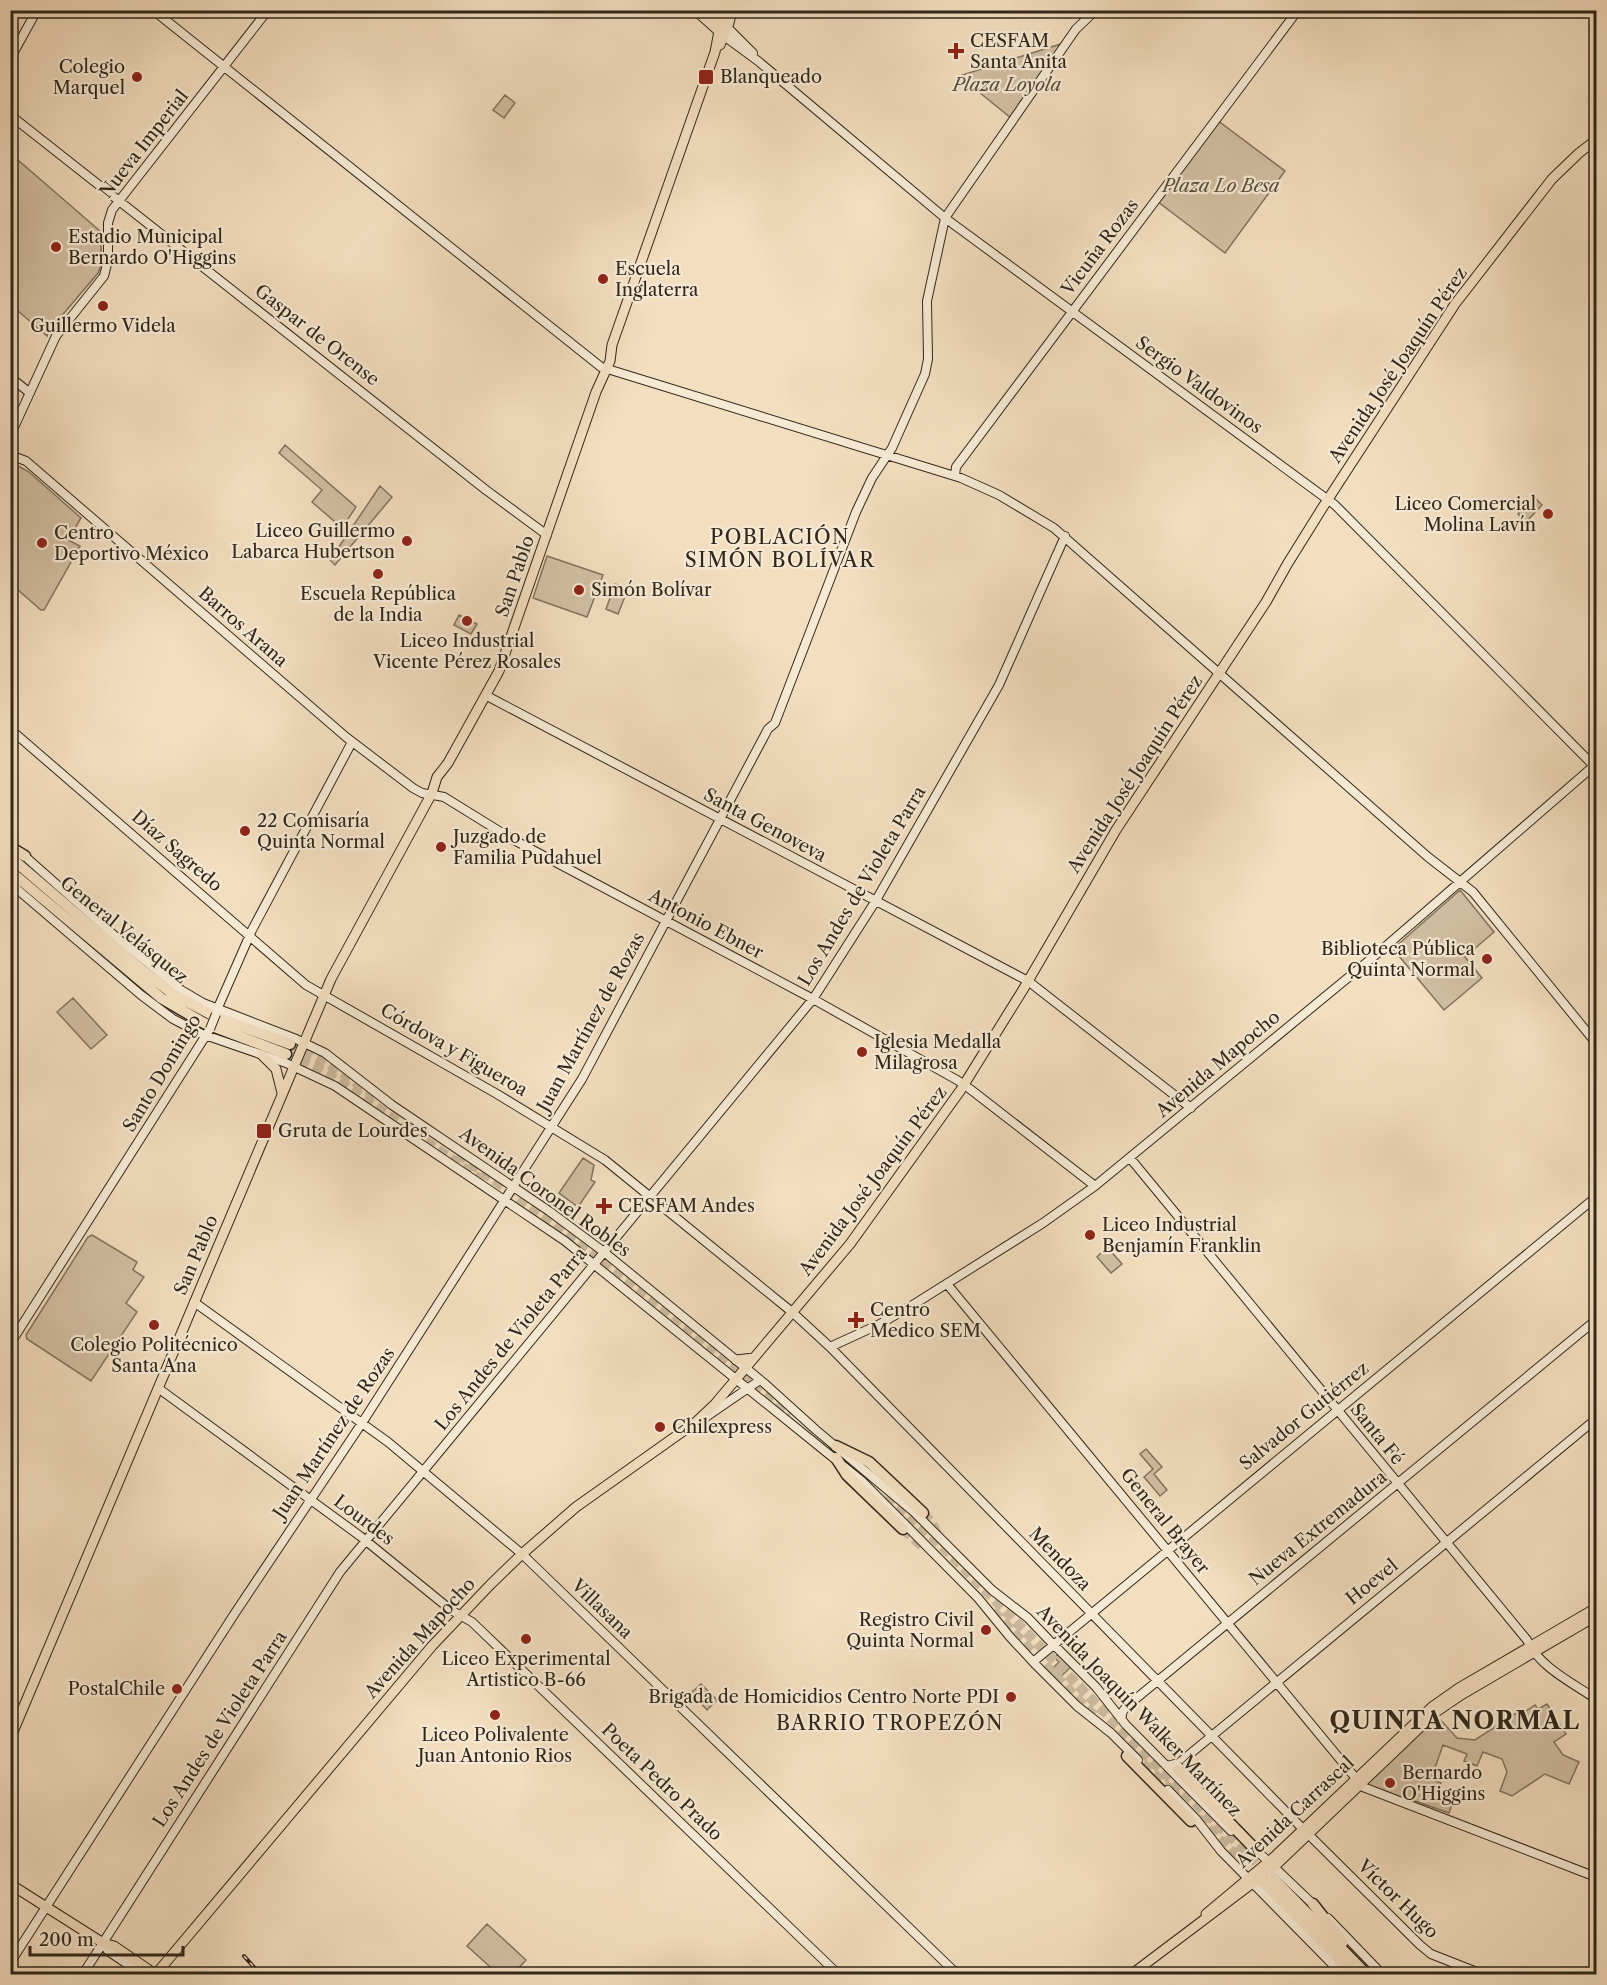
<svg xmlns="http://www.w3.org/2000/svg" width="1607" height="1985" font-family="'Libre Caslon Text',serif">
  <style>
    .green { fill: #d2bfa3; stroke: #82735f; stroke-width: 1.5 }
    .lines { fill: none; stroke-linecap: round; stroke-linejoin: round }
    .highway-tunnel { stroke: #ccb99e; stroke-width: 10; stroke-dasharray: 10 5; stroke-linecap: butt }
    .secondary-casing { stroke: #31271b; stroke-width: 10 }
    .primary-casing { stroke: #31271b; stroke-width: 11 }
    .highway-casing { stroke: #31271b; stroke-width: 13 }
    .secondary { stroke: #f7ead5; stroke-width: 8 }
    .primary { stroke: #f3debf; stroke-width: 9 }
    .highway { stroke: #f3debf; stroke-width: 10 }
    .rail-casing { stroke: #31271b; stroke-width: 4 }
    .rail { stroke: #f7ead5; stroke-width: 1.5; stroke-dasharray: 4.5; stroke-linecap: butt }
    .secondary-bridge-casing { stroke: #31271b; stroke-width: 10; stroke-linecap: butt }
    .secondary-bridge { stroke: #f7ead5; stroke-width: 8 }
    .poi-dot { fill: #8f2418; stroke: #f7ead5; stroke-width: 2 }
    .labels { text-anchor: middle; stroke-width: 4.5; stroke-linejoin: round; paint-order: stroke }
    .poi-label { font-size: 18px; fill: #31271b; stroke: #f7ead5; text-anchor: start }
    .park-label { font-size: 18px; font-style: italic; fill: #594d3d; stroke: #f7ead5 }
    .street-label { font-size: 18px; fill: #31271b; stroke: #f7ead5 }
    .neighbourhood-label { font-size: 20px; letter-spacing: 1.5px; fill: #31271b; stroke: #f7ead5 }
    .district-label { font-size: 24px; font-weight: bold; letter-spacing: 1.5px; fill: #31271b; stroke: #f7ead5 }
  </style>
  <rect width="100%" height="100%" fill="#f3debf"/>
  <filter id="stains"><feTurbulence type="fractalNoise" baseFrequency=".00333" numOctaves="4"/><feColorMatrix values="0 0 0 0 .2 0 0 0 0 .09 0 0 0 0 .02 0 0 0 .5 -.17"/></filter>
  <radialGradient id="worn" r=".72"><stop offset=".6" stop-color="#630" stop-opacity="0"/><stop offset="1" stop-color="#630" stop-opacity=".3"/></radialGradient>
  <path class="green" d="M1064,43l-53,75 -52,-42z
    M505,95l10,8 -11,15 -11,-8z
    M1217,120l68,51 -60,82 -68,-52z
    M11,154l89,77 2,32 -4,10 -50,59 -1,4 -36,-31z
    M285,445l71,62 -14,21 -30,-26 10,-12 -43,-37z
    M11,462l18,10 52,46 -13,22 12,6 -36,64h-3l-30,-26z
    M380,486l12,11 -57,68 -5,-5z
    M1534,497l8,8 -16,17 -8,-8z
    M547,556l56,19 -16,42 -54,-19z
    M615,584l13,5 -10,25 -12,-5z
    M459,615l18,9 -6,10 -17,-9z
    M1460,890l34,42 -29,25 17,21 -38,32 -51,-61z
    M73,998l34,37 -16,14 -34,-37z
    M583,1158l11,7 -3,15 4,2 -17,25 -19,-14z
    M92,1235l45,27 -4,8 11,7 -18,26 11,9 -46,69 -64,-42 -1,-4 62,-98z
    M1107,1247l15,17 -11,9 -14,-16z
    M1146,1449l16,18 -8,7 13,16 -7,6 -16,-19 9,-8 -13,-15z
    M1059,1653l13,13 -16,15 -8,-8 11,-11 -4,-4z
    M701,1684l16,16 -10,10 -16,-17z
    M1547,1704l19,30 -12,8 9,13 16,7 -10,22 -24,-10 -33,22 -12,-5 7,-19 -5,-13 -19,-7 -6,14 -13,-5 3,-7 -24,-9 -12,34 10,4 -3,9 16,6 -5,15 -45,-16v4l-36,-14 -2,-4 71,-67 20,22 18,2 46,-30 2,3 12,-8 3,4z
    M487,1924l39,36 -13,14h-15l-31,-28z"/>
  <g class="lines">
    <path class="highway-tunnel" d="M290,1044l39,20 48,33
      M286,1054l33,15 22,13 146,102
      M458,1154l135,97 199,162
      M888,1495l55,52 212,217 113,109
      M923,1513l9,10 6,13
      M903,1529l22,20
      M993,1611l104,108
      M1132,1753l45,43
      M1198,1818l61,61"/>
    <g class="secondary-casing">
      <path id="secondary" d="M153,10l448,357 360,111 38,17 55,33 374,329 45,35 123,151
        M727,27l26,26
        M724,36l34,25 187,157 390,287 259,261
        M10,59l27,-49
        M10,115l476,375 61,45
        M10,377l20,16
        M10,436l46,-100 48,-60 4,-16v-37l4,-13 156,-200
        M10,455l16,6 320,276 67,51 9,5 22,4 68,42 301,160 144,81 13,9 125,97
        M955,476l1,-9 342,-457
        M487,696l541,285 163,127
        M10,729l296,256 191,109 108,66 187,152 38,35 471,480 119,118 11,9 51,20
        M20,852l103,91 58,47 22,13 93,36 29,14 67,52 157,106 55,41 160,131 52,47 98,82 78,78 36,28 21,22 47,47 30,38 105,106
        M11,884l130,111 32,24 29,15 84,29 49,23 230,155 297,240 116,117 32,39 26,28 41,41 34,27 27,27
        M216,1012l36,-82 100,-188
        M1130,1158l397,482c12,27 46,43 69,59
        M947,1284l416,503 233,90
        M194,1302l194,140 134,112 435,420
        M10,1344l198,-312
        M830,1347l50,-23 36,-21 127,-80 52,-37 283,-233 218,-189
        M158,1388l202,148 91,74 21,12 366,352
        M706,1417l54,-37
        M1033,1662l563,-465
        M1121,1719l2,-8 4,-5 469,-386
        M1167,1766l12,-3 417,-344
        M1168,1790l28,29 25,32 121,123
        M1254,1848l62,59
        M1328,1918l54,56
        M103,1943l5,8 34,23
        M10,1963l225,-350 127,-190 220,-344 186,-350 7,-6 81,-211 16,-34 20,-30 33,-74 3,-15 -1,-58 18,-83 131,-189 20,-19
        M83,1974l257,-402 473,-573 62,-97 124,-217 66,-149"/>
    </g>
    <g class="primary-casing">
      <path id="primary" d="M695,10l28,25
        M703,10l23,16
        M720,45l9,-22 3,-13
        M262,1055l14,14 6,24
        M736,1360l18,-2
        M10,1739l321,-760 101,-186 5,-16 11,-14 51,-92 97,-279 14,-31 2,-16 103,-293 4,-21 9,-21
        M10,1884l93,59 11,3 41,28
        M1206,1914l67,-56 159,-151 27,-19 137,-80
        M156,1974l276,-328 58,-61 32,-31 54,-47 120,-85 19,-18 135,-160 110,-153 64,-103 92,-158 150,-228 22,-39 33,-53 134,-206 97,-125 27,-26 17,-13
        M1132,1974l143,-108 161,-154 25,-17 135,-79"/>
    </g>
    <g class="highway-casing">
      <path id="highway" d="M10,847l15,9
        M10,857l132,113 31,24 43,23 74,27
        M10,871l151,127 43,25 82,31
        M10,882l5,4
        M836,1446l33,16 54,51
        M836,1458l11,17 56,54
        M1127,1756l64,65
        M1178,1770l79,81
        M1271,1876l95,98
        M1263,1882l91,92
        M1313,1904l30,38"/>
    </g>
    <use href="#secondary" class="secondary"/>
    <use href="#primary" class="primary"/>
    <use href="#highway" class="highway"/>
    <g class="rail-casing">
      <path id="rail" d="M244,1956l16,18"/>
    </g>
    <use href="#rail" class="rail"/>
    <g class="secondary-bridge-casing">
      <path id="secondary-bridge" d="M210,1029l6,-15"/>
    </g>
    <use href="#secondary-bridge" class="secondary-bridge"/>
  </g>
  <g class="poi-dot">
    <path d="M953 42h6v6h6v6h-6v6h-6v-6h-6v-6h6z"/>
    <circle cx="137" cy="77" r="6"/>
    <rect x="698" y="69" width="16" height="16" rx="3"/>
    <circle cx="56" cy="247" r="6"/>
    <circle cx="603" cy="279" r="6"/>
    <circle cx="103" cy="306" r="6"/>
    <circle cx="1548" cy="514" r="6"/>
    <circle cx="407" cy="541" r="6"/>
    <circle cx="42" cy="543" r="6"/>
    <circle cx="378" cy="574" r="6"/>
    <circle cx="579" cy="590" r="6"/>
    <circle cx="467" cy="621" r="6"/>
    <circle cx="245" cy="831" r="6"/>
    <circle cx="441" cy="847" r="6"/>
    <circle cx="1487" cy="959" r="6"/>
    <circle cx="862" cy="1052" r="6"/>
    <rect x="256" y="1123" width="16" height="16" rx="3"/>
    <path d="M601 1197h6v6h6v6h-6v6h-6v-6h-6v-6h6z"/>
    <circle cx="1090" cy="1235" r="6"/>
    <path d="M853 1311h6v6h6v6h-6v6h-6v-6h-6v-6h6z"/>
    <circle cx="154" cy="1325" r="6"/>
    <circle cx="660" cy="1427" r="6"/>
    <circle cx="986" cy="1630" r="6"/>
    <circle cx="526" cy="1639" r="6"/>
    <circle cx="177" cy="1689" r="6"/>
    <circle cx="1011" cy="1697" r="6"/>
    <circle cx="495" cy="1715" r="6"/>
    <circle cx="1390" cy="1783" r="6"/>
  </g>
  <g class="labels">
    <g class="poi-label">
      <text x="970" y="47">CESFAM<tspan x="970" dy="21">Santa Anita</tspan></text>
      <text x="125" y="73" text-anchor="end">Colegio<tspan x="125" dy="21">Marquel</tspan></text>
      <text x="720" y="83">Blanqueado</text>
      <text x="68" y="243">Estadio Municipal<tspan x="68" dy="21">Bernardo O'Higgins</tspan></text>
      <text x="615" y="275">Escuela<tspan x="615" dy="21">Inglaterra</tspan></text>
      <text x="103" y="332" text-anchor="middle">Guillermo Videla</text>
      <text x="1536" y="510" text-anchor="end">Liceo Comercial<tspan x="1536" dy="21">Molina Lavín</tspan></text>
      <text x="395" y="537" text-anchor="end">Liceo Guillermo<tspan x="395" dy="21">Labarca Hubertson</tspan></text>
      <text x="54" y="539">Centro<tspan x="54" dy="21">Deportivo México</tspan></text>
      <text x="591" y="596">Simón Bolívar</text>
      <text x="378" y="600" text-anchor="middle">Escuela República<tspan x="378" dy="21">de la India</tspan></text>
      <text x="467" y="647" text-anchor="middle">Liceo Industrial<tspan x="467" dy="21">Vicente Pérez Rosales</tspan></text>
      <text x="257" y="827">22 Comisaría<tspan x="257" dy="21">Quinta Normal</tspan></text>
      <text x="453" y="843">Juzgado de<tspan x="453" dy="21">Familia Pudahuel</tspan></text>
      <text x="1475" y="955" text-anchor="end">Biblioteca Pública<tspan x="1475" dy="21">Quinta Normal</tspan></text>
      <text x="874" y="1048">Iglesia Medalla<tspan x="874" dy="21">Milagrosa</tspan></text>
      <text x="278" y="1137">Gruta de Lourdes</text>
      <text x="618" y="1212">CESFAM Andes</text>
      <text x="1102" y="1231">Liceo Industrial<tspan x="1102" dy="21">Benjamín Franklin</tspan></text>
      <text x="870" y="1316">Centro<tspan x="870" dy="21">Medico SEM</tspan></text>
      <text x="154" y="1351" text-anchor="middle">Colegio Politécnico<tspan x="154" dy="21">Santa Ana</tspan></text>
      <text x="672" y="1433">Chilexpress</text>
      <text x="974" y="1626" text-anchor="end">Registro Civil<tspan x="974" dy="21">Quinta Normal</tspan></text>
      <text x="526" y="1665" text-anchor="middle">Liceo Experimental<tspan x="526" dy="21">Artistico B-66</tspan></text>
      <text x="165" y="1695" text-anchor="end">PostalChile</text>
      <text x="999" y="1703" text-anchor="end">Brigada de Homicidios Centro Norte PDI</text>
      <text x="495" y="1741" text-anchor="middle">Liceo Polivalente<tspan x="495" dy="21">Juan Antonio Rios</tspan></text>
      <text x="1402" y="1779">Bernardo<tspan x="1402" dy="21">O'Higgins</tspan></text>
    </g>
    <g class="park-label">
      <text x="1007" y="91">Plaza Loyola</text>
      <text x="1221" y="192">Plaza Lo Besa</text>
    </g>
    <g class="street-label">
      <text transform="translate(144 144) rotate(-52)" y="6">Nueva Imperial</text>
      <text transform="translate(1100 247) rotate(-53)" y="6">Vicuña Rozas</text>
      <text transform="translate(317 335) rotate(38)" y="6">Gaspar de Orense</text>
      <text transform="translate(1398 365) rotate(-56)" y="6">Avenida José Joaquín Pérez</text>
      <text transform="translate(1199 385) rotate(36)" y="6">Sergio Valdovinos</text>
      <text transform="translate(515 576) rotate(-71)" y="6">San Pablo</text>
      <text transform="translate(243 627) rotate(41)" y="6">Barros Arana</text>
      <text transform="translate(1135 774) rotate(-57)" y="6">Avenida José Joaquín Pérez</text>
      <text transform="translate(765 825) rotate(28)" y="6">Santa Genoveva</text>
      <text transform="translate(177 851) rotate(41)" y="6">Díaz Sagredo</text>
      <text transform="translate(862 886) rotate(-59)" y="6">Los Andes de Violeta Parra</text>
      <text transform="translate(706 924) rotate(28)" y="6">Antonio Ebner</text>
      <text transform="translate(124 930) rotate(39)" y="6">General Velásquez</text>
      <text transform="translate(591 1022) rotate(-61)" y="6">Juan Martínez de Rozas</text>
      <text transform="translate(454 1050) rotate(30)" y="6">Córdova y Figueroa</text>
      <text transform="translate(1218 1064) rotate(-40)" y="6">Avenida Mapocho</text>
      <text transform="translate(162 1073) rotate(-59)" y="6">Santo Domingo</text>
      <text transform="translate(873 1181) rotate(-53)" y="6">Avenida José Joaquín Pérez</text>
      <text transform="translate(545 1192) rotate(36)" y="6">Avenida Coronel Robles</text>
      <text transform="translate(196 1255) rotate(-67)" y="6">San Pablo</text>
      <text transform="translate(511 1339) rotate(-51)" y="6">Los Andes de Violeta Parra</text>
      <text transform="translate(1304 1416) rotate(-39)" y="6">Salvador Gutiérrez</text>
      <text transform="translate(334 1433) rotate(-56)" y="6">Juan Martínez de Rozas</text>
      <text transform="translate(1377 1434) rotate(51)" y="6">Santa Fé</text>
      <text transform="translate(364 1520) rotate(37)" y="6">Lourdes</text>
      <text transform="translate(1165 1521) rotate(51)" y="6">General Brayer</text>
      <text transform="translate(1318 1528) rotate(-39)" y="6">Nueva Extremadura</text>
      <text transform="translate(1060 1559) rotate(46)" y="6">Mendoza</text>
      <text transform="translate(1372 1582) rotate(-39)" y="6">Hoevel</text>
      <text transform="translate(602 1609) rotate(44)" y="6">Villasana</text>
      <text transform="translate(420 1638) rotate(-48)" y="6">Avenida Mapocho</text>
      <text transform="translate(1139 1711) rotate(46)" y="6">Avenida Joaquín Walker Martínez</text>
      <text transform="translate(220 1729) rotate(-57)" y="6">Los Andes de Violeta Parra</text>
      <text transform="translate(662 1782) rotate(44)" y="6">Poeta Pedro Prado</text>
      <text transform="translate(1295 1812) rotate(-43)" y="6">Avenida Carrascal</text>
      <text transform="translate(1398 1899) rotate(44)" y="6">Víctor Hugo</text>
    </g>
    <g class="neighbourhood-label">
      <text x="780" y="544">POBLACIÓN<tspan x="780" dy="23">SIMÓN BOLÍVAR</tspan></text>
      <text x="890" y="1730">BARRIO TROPEZÓN</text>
    </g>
    <g class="district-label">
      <text x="1455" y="1729">QUINTA NORMAL</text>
    </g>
  </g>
  <rect width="1607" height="1985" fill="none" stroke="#f3debf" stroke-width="36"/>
  <rect x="12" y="12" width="1583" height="1961" fill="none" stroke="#31271b" stroke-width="3"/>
  <rect x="18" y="18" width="1571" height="1949" fill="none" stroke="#31271b" stroke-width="1.5"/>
  <path d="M30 1946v9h153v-9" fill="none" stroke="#31271b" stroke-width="3"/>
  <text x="39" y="1946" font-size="18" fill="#31271b" stroke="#f7ead5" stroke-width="4.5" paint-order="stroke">200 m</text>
  <rect width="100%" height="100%" filter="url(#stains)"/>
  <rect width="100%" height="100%" fill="url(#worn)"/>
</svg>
